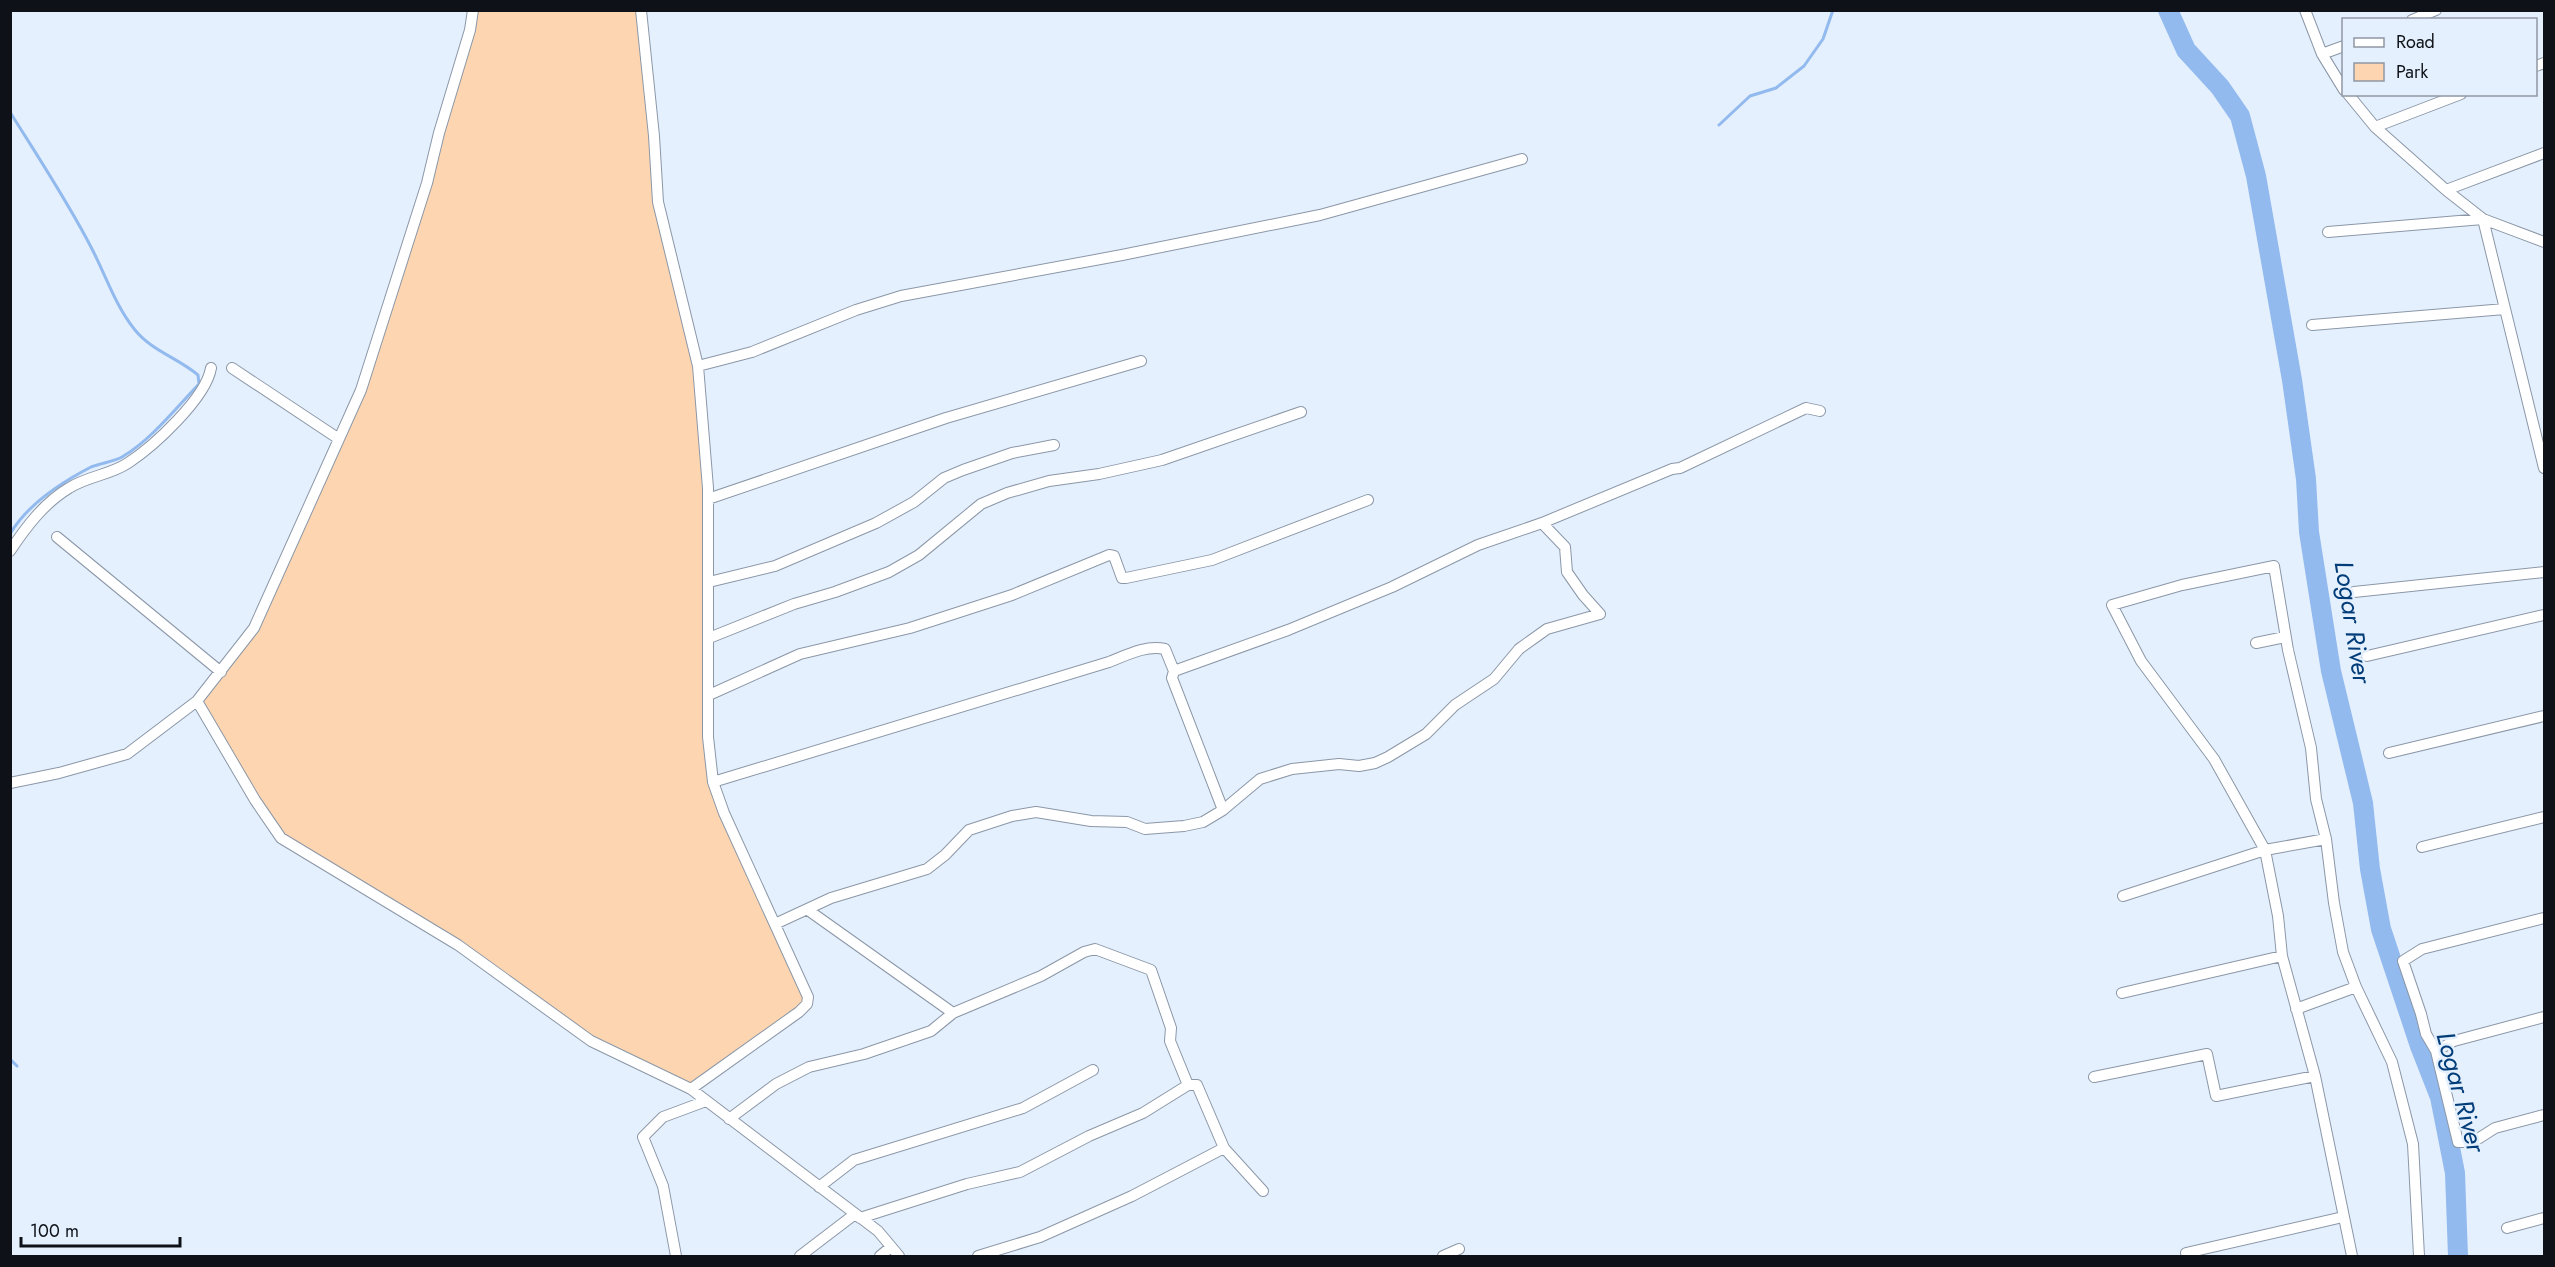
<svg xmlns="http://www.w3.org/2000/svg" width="2555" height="1267" font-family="Jost,sans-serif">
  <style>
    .green { fill: #fdd6b1 }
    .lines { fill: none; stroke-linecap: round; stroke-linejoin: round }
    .stream { stroke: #92baee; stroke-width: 3 }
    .river { stroke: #92baee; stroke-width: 20 }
    .minor-casing { stroke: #8b97a7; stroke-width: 12 }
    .minor { stroke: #fff; stroke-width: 10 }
    .labels { text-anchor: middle; stroke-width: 5; stroke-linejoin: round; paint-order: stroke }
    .water-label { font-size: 26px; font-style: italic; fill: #023d79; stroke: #e5f0fe }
  </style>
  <rect width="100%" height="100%" fill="#e5f0fe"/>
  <path class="green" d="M473,11h168l17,191 30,121 13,90 12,369 94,222 -116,85 -76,-36 -157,-108 -177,-107 -84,-137 57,-73 107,-238z"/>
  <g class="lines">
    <path class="stream" d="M10,112c28,45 58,90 82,137 14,27 24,58 43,81 17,21 43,28 63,45l1,9c-23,24 -48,56 -77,73 -9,5 -21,6 -31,10 -29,15 -64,38 -81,67
      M1719,125l31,-29 26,-8 28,-22 19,-27 10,-29
      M10,1059l7,7"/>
    <path class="river" d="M2168,10l18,40 34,37 20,29 16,60 36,204 14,99 3,53 22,139 32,132 7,66 11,60 39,117 20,51 15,76 3,83"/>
    <g class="minor-casing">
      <path id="minor" d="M641,10l13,126 4,66 40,164 10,122v249l5,45 11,31 84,184 -1,7 -8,8 -108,77
        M2305,10l17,44 22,36
        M2412,20l24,-10
        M2322,54l22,-8
        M2536,66l8,-3
        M2348,94l27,33 71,63 37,29 61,23
        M2375,127l86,-33
        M2446,190l98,-37
        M2328,232l155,-13 61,249
        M2312,325l193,-16
        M698,366l54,-14 104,-42 45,-14 221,-41 198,-40 202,-56
        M232,368l107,71
        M708,499l238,-81 195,-57
        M1542,523l23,24 2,25 16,23 17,19
        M57,537l164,135
        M10,551c16,-24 34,-48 59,-63 19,-12 41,-13 59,-25 26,-17 78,-65 83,-95
        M709,582l66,-16 101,-43 38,-21 30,-24 19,-8 49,-17 42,-8
        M2354,592l190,-20
        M709,638l85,-34 41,-12 54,-20 30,-17 62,-51 26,-11 42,-12 50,-7 63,-14 139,-48
        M2256,643l29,-6
        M2367,656l177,-41
        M1174,671l114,-41 104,-43 86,-42 64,-22 130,-54 8,-1 126,-60 14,3
        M709,695l91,-41 110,-26 102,-33 97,-40 5,1 8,22h4l86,-18 156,-60
        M197,701l58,99 26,38 177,107 133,96 100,48 187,142 21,25
        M2389,753l155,-37
        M713,782l396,-120c18,-7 36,-17 56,-13l9,22 -2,7 51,132
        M10,783l49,-10 68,-19 70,-53 57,-73 107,-238 66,-207 12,-50 31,-103 3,-20
        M2422,847l122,-30
        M2123,896l142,-46 61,-11
        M808,910l145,103 88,-37 43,-24 11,-3 56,21 20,58 -1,13 18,44h9l27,63 39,43
        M2544,918l-122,31 -19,12 18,53 5,20 10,17 22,91h15l22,-14 49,-13
        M775,924l56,-26 96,-29 18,-14 24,-25 43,-14 24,-4 55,9 36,1 18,7 39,-3 19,-4 20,-12 37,-31 32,-10 47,-5 20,2 16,-3 13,-6 38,-23 29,-29 39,-26 25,-30 28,-20 53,-15
        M2122,993l160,-37
        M2296,1009l60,-22
        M2436,1051l18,-10 90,-24
        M2094,1077l113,-23 9,42 99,-20
        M729,1119l47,-35 33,-17 55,-13 67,-23 22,-18
        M819,1187l35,-27 169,-52 70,-38
        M860,1218l107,-34 53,-12 69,-36 54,-23 45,-28
        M2507,1228l37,-10
        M2186,1253l157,-36
        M676,1256l-13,-70 -20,-49 20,-20 43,-16
        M800,1256l55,-42
        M880,1256l11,-9
        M978,1256l62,-19 92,-41 92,-48
        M1443,1256l16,-7
        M2352,1256l-37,-180 -33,-120 -4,-40 -13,-66 -51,-91 -73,-98 -29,-56 70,-20 92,-19 14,84 23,98 5,51 10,40 8,64 9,49 13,35 36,75 21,82 6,112"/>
    </g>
    <use href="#minor" class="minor"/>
  </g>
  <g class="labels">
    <g class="water-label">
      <text transform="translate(2353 622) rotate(81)" y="9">Logar River</text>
      <text transform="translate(2461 1092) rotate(75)" y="9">Logar River</text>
    </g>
  </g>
  <rect width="2555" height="1267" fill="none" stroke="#0e1218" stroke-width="24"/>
  <rect x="2342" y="18" width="195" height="78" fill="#e5f0fe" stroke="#8f97a2" stroke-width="1.5"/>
  <rect x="2354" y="38" width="30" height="9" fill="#ffffff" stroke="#8f97a2" stroke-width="1.5"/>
  <text x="2396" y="48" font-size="18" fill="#0e1218">Road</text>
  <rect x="2354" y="63" width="30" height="18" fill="#fdd6b1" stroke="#8f97a2" stroke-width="1.5"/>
  <text x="2396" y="78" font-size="18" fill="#0e1218">Park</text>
  <path d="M21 1237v9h159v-9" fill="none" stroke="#0e1218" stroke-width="3"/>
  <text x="30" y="1237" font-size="18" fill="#0e1218" stroke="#e5f0fe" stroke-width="4.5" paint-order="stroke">100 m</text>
</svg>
